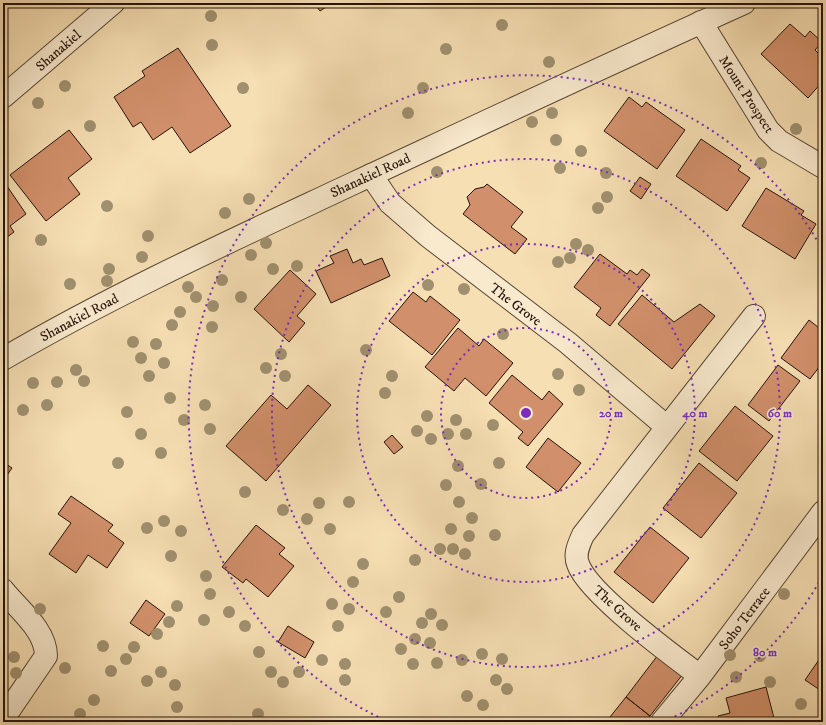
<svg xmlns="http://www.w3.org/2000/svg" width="826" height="725" font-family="'IM FELL DW Pica',serif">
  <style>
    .building { fill: #d1906b; stroke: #24130a }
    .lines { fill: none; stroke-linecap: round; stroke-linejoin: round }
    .minor-casing { stroke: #584634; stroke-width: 24 }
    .tertiary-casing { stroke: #584634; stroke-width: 24 }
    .minor { stroke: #f9eace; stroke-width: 22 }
    .tertiary { stroke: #f9eace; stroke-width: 22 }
    .tree { fill: #a0906f }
    .ring { fill: none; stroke: #7b2cbf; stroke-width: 2; stroke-dasharray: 2 4 }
    .labels { text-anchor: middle; stroke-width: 3; stroke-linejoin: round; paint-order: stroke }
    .street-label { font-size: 14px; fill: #24130a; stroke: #f9eace }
    .centre { fill: #7b2cbf; stroke: #f9eace; stroke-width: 2 }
    .ring-label { font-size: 12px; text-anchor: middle; font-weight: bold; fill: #7b2cbf; stroke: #f9eace; stroke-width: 3; stroke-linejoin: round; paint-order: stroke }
  </style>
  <rect width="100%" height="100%" fill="#f6dfb3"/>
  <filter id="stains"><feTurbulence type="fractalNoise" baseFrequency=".005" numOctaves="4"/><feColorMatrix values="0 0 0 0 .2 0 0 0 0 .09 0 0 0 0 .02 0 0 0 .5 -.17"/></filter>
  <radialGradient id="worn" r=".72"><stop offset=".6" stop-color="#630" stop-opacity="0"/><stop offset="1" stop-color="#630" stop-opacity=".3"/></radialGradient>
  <path class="building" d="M314,3h18l-12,8z
    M790,24l15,13 5,-6 12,11 -7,8 8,8v23l-15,17 -47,-44z
    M178,48l53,78 -41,27 -18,-26 -19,13 -12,-18 -8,5 -19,-30 31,-21 -3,-5z
    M629,97l13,10 4,-5 39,28 -28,39 -53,-38z
    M69,130l23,29 -24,19 12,16 -34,27 -36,-46z
    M701,139l40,27 -3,4 12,8 -23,33 -51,-35z
    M640,177l11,7 -10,15 -11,-8z
    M487,184l36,28 -12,15 16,12 -12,15 -52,-40 7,-9 -3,-8 8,-8 9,-2z
    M7,186l19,28 -16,12 4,6 -11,8v-51z
    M766,188l38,23 -3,4 15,9 -21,35 -53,-33z
    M347,249l6,14 8,-4 3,6 18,-7 8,18 -59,27 -15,-32 18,-8 -4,-7z
    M600,254l27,20 3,-4 7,5 5,-6 8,6 -40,51 -14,-11 5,-7 -27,-21z
    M290,270l26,24 -19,22 8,7 -16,19 -35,-33z
    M413,292l13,10 4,-6 30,24 -28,35 -43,-34z
    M642,295l32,27 26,-18 15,12 -43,53 -54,-45z
    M809,320l14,11v31l-13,17 -29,-21z
    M458,328l21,18 5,-7 29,24 -27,33 -21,-18 -11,13 -29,-24z
    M778,365l22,16 -31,40 -21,-16z
    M512,375l30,25 7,-9 14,13 -35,42 -10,-8 5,-6 -34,-29z
    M308,385l23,20 -65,76 -40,-35 45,-51 16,14z
    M735,406l38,30 -36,45 -38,-30z
    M392,435l11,12 -9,7 -10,-12z
    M548,438l33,25 -23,29 -32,-25z
    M3,462l9,6 -9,13z
    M699,463l38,30 -36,45 -38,-30z
    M71,496l42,29 -5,6 16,12 -17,25 -19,-13 -12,18 -27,-19 22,-31 -13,-9z
    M256,525l29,23 -6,6 15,12 -26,31 -22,-18 -3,4 -21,-16z
    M650,527l39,31 -36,45 -39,-31z
    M146,600l19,14 -16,22 -19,-13z
    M288,626l26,16 -9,16 -27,-16z
    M823,654v38l-18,-12z
    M658,655l25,19 -33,42 -24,-19z
    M766,687l9,35h-56l-1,-6 12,-3 -4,-15z
    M626,697l24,19 -4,6h-40z"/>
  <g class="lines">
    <g class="minor-casing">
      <path id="minor" d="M701,22l67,108 11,11 44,26
        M3,97l110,-94
        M371,175l19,28 38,33 140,107 99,84
        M3,590c16,20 43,40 43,66l-43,63
        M700,676c-27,-20 -112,-83 -122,-112 -4,-10 1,-20 5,-29l171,-219
        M662,722l38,-46 123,-164"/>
    </g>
    <g class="tertiary-casing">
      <path id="tertiary" d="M3,359c113,-66 232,-120 351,-176 129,-60 259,-121 390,-180"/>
    </g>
    <use href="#minor" class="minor"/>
    <use href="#tertiary" class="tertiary"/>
  </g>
  <g class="tree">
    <circle cx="211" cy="16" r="6"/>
    <circle cx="502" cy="25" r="6"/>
    <circle cx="212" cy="45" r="6"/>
    <circle cx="446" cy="49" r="6"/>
    <circle cx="549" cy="62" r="6"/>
    <circle cx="65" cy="86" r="6"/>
    <circle cx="243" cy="88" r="6"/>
    <circle cx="423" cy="88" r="6"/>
    <circle cx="38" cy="103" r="6"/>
    <circle cx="408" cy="113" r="6"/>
    <circle cx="552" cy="113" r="6"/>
    <circle cx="532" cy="122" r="6"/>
    <circle cx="90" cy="126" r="6"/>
    <circle cx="796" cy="129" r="6"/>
    <circle cx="556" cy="140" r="6"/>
    <circle cx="581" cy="151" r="6"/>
    <circle cx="761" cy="163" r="6"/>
    <circle cx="560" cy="168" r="6"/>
    <circle cx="437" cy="172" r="6"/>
    <circle cx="606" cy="173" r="6"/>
    <circle cx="607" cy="197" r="6"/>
    <circle cx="249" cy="199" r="6"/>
    <circle cx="107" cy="206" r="6"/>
    <circle cx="598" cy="208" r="6"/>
    <circle cx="225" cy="213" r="6"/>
    <circle cx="148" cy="236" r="6"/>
    <circle cx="41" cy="240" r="6"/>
    <circle cx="266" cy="243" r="6"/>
    <circle cx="576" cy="244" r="6"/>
    <circle cx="588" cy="250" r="6"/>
    <circle cx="251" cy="255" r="6"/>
    <circle cx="142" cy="257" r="6"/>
    <circle cx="570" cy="258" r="6"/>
    <circle cx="558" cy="262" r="6"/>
    <circle cx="297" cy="266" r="6"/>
    <circle cx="109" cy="269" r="6"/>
    <circle cx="273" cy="269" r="6"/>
    <circle cx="222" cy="280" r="6"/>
    <circle cx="107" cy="281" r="6"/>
    <circle cx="70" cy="284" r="6"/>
    <circle cx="428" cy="285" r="6"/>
    <circle cx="188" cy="287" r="6"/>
    <circle cx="464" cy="289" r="6"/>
    <circle cx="196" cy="297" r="6"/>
    <circle cx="241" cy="297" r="6"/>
    <circle cx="213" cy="306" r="6"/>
    <circle cx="180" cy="312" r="6"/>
    <circle cx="172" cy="325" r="6"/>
    <circle cx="212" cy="327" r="6"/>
    <circle cx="503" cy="334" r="6"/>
    <circle cx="133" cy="342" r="6"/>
    <circle cx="156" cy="344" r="6"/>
    <circle cx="366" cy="350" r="6"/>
    <circle cx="281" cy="354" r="6"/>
    <circle cx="141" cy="358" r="6"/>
    <circle cx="164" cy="363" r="6"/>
    <circle cx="266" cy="368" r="6"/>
    <circle cx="76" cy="370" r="6"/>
    <circle cx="558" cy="374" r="6"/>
    <circle cx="149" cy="376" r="6"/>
    <circle cx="285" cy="376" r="6"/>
    <circle cx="392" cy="376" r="6"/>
    <circle cx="84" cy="381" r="6"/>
    <circle cx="57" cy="382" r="6"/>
    <circle cx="33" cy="383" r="6"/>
    <circle cx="579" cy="390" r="6"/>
    <circle cx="385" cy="393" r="6"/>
    <circle cx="170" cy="398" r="6"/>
    <circle cx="47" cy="405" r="6"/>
    <circle cx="205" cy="405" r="6"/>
    <circle cx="23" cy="410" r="6"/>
    <circle cx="127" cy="412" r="6"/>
    <circle cx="427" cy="416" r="6"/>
    <circle cx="184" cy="420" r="6"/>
    <circle cx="456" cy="420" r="6"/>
    <circle cx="493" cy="425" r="6"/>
    <circle cx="210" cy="429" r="6"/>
    <circle cx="417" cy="431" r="6"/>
    <circle cx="141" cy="434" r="6"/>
    <circle cx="448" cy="434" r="6"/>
    <circle cx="466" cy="434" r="6"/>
    <circle cx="431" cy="439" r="6"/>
    <circle cx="161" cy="453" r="6"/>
    <circle cx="118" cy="463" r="6"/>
    <circle cx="499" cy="463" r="6"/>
    <circle cx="458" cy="466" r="6"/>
    <circle cx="481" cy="484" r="6"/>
    <circle cx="446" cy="485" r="6"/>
    <circle cx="245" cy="492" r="6"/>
    <circle cx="349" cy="502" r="6"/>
    <circle cx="459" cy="502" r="6"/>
    <circle cx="319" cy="503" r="6"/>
    <circle cx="283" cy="510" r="6"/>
    <circle cx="472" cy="518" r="6"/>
    <circle cx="307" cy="519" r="6"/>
    <circle cx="164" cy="521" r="6"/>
    <circle cx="147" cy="528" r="6"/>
    <circle cx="330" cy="529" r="6"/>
    <circle cx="451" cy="529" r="6"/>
    <circle cx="181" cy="531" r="6"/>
    <circle cx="495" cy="535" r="6"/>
    <circle cx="469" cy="536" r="6"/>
    <circle cx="440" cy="549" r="6"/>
    <circle cx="453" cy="549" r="6"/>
    <circle cx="465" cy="554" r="6"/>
    <circle cx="171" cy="556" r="6"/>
    <circle cx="415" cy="560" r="6"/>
    <circle cx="363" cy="564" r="6"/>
    <circle cx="206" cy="576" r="6"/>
    <circle cx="353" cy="582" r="6"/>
    <circle cx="210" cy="594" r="6"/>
    <circle cx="784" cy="594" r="6"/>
    <circle cx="399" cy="597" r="6"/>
    <circle cx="332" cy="604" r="6"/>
    <circle cx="177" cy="606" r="6"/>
    <circle cx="40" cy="609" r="6"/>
    <circle cx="349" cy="609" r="6"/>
    <circle cx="229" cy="612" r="6"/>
    <circle cx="386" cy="612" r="6"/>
    <circle cx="431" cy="614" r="6"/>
    <circle cx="204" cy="620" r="6"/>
    <circle cx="169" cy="622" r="6"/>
    <circle cx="422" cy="623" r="6"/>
    <circle cx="442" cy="625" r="6"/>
    <circle cx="245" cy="626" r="6"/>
    <circle cx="338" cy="626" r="6"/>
    <circle cx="157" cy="634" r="6"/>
    <circle cx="415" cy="639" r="6"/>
    <circle cx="430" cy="643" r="6"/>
    <circle cx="103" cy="646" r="6"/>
    <circle cx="134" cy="647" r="6"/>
    <circle cx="401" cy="649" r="6"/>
    <circle cx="259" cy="652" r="6"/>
    <circle cx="482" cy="654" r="6"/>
    <circle cx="730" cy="655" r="6"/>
    <circle cx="760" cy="656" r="6"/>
    <circle cx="14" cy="657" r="6"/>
    <circle cx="126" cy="659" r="6"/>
    <circle cx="502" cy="659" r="6"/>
    <circle cx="322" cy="660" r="6"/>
    <circle cx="462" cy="660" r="6"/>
    <circle cx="437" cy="663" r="6"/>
    <circle cx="345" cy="664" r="6"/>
    <circle cx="413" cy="664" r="6"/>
    <circle cx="65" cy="668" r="6"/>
    <circle cx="111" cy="671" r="6"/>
    <circle cx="161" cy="672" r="6"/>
    <circle cx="271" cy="672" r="6"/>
    <circle cx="299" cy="672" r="6"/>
    <circle cx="16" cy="673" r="6"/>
    <circle cx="736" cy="677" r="6"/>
    <circle cx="345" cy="680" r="6"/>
    <circle cx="496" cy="680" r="6"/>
    <circle cx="147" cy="681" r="6"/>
    <circle cx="283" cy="682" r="6"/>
    <circle cx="770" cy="682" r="6"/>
    <circle cx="175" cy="685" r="6"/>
    <circle cx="507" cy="689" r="6"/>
    <circle cx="467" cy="696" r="6"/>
    <circle cx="94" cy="700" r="6"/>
    <circle cx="801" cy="704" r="6"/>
    <circle cx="483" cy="705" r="6"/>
    <circle cx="177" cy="707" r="6"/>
    <circle cx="80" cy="714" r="6"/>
    <circle cx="258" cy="714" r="6"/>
  </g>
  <g class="ring">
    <circle cx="526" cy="413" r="85"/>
    <circle cx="526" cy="413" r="169"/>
    <circle cx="526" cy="413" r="254"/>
    <path d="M822 577A338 338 0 0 1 663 722M389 722A338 338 0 1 1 822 249"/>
  </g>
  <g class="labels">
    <g class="street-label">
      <text transform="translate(58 50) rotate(-41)" y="5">Shanakiel</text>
      <text transform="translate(747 94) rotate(57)" y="5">Mount Prospect</text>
      <text transform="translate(370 175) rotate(-25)" y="5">Shanakiel Road</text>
      <text transform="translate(516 304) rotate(37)" y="5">The Grove</text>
      <text transform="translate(79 317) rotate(-28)" y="5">Shanakiel Road</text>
      <text transform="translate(618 608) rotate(42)" y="5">The Grove</text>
      <text transform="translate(744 618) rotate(-53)" y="5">Soho Terrace</text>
    </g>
  </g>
  <circle cx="526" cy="413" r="6" class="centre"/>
  <g class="ring-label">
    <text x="611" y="417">20 m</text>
    <text x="695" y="417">40 m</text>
    <text x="780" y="417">60 m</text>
    <text x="765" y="656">80 m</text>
  </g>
  <rect width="826" height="725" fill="none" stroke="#f6dfb3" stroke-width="16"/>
  <rect x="4" y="4" width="818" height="717" fill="none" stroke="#24130a" stroke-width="2"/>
  <rect x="8" y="8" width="810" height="709" fill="none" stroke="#24130a"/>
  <rect width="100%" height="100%" filter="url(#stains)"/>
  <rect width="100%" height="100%" fill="url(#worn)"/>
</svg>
